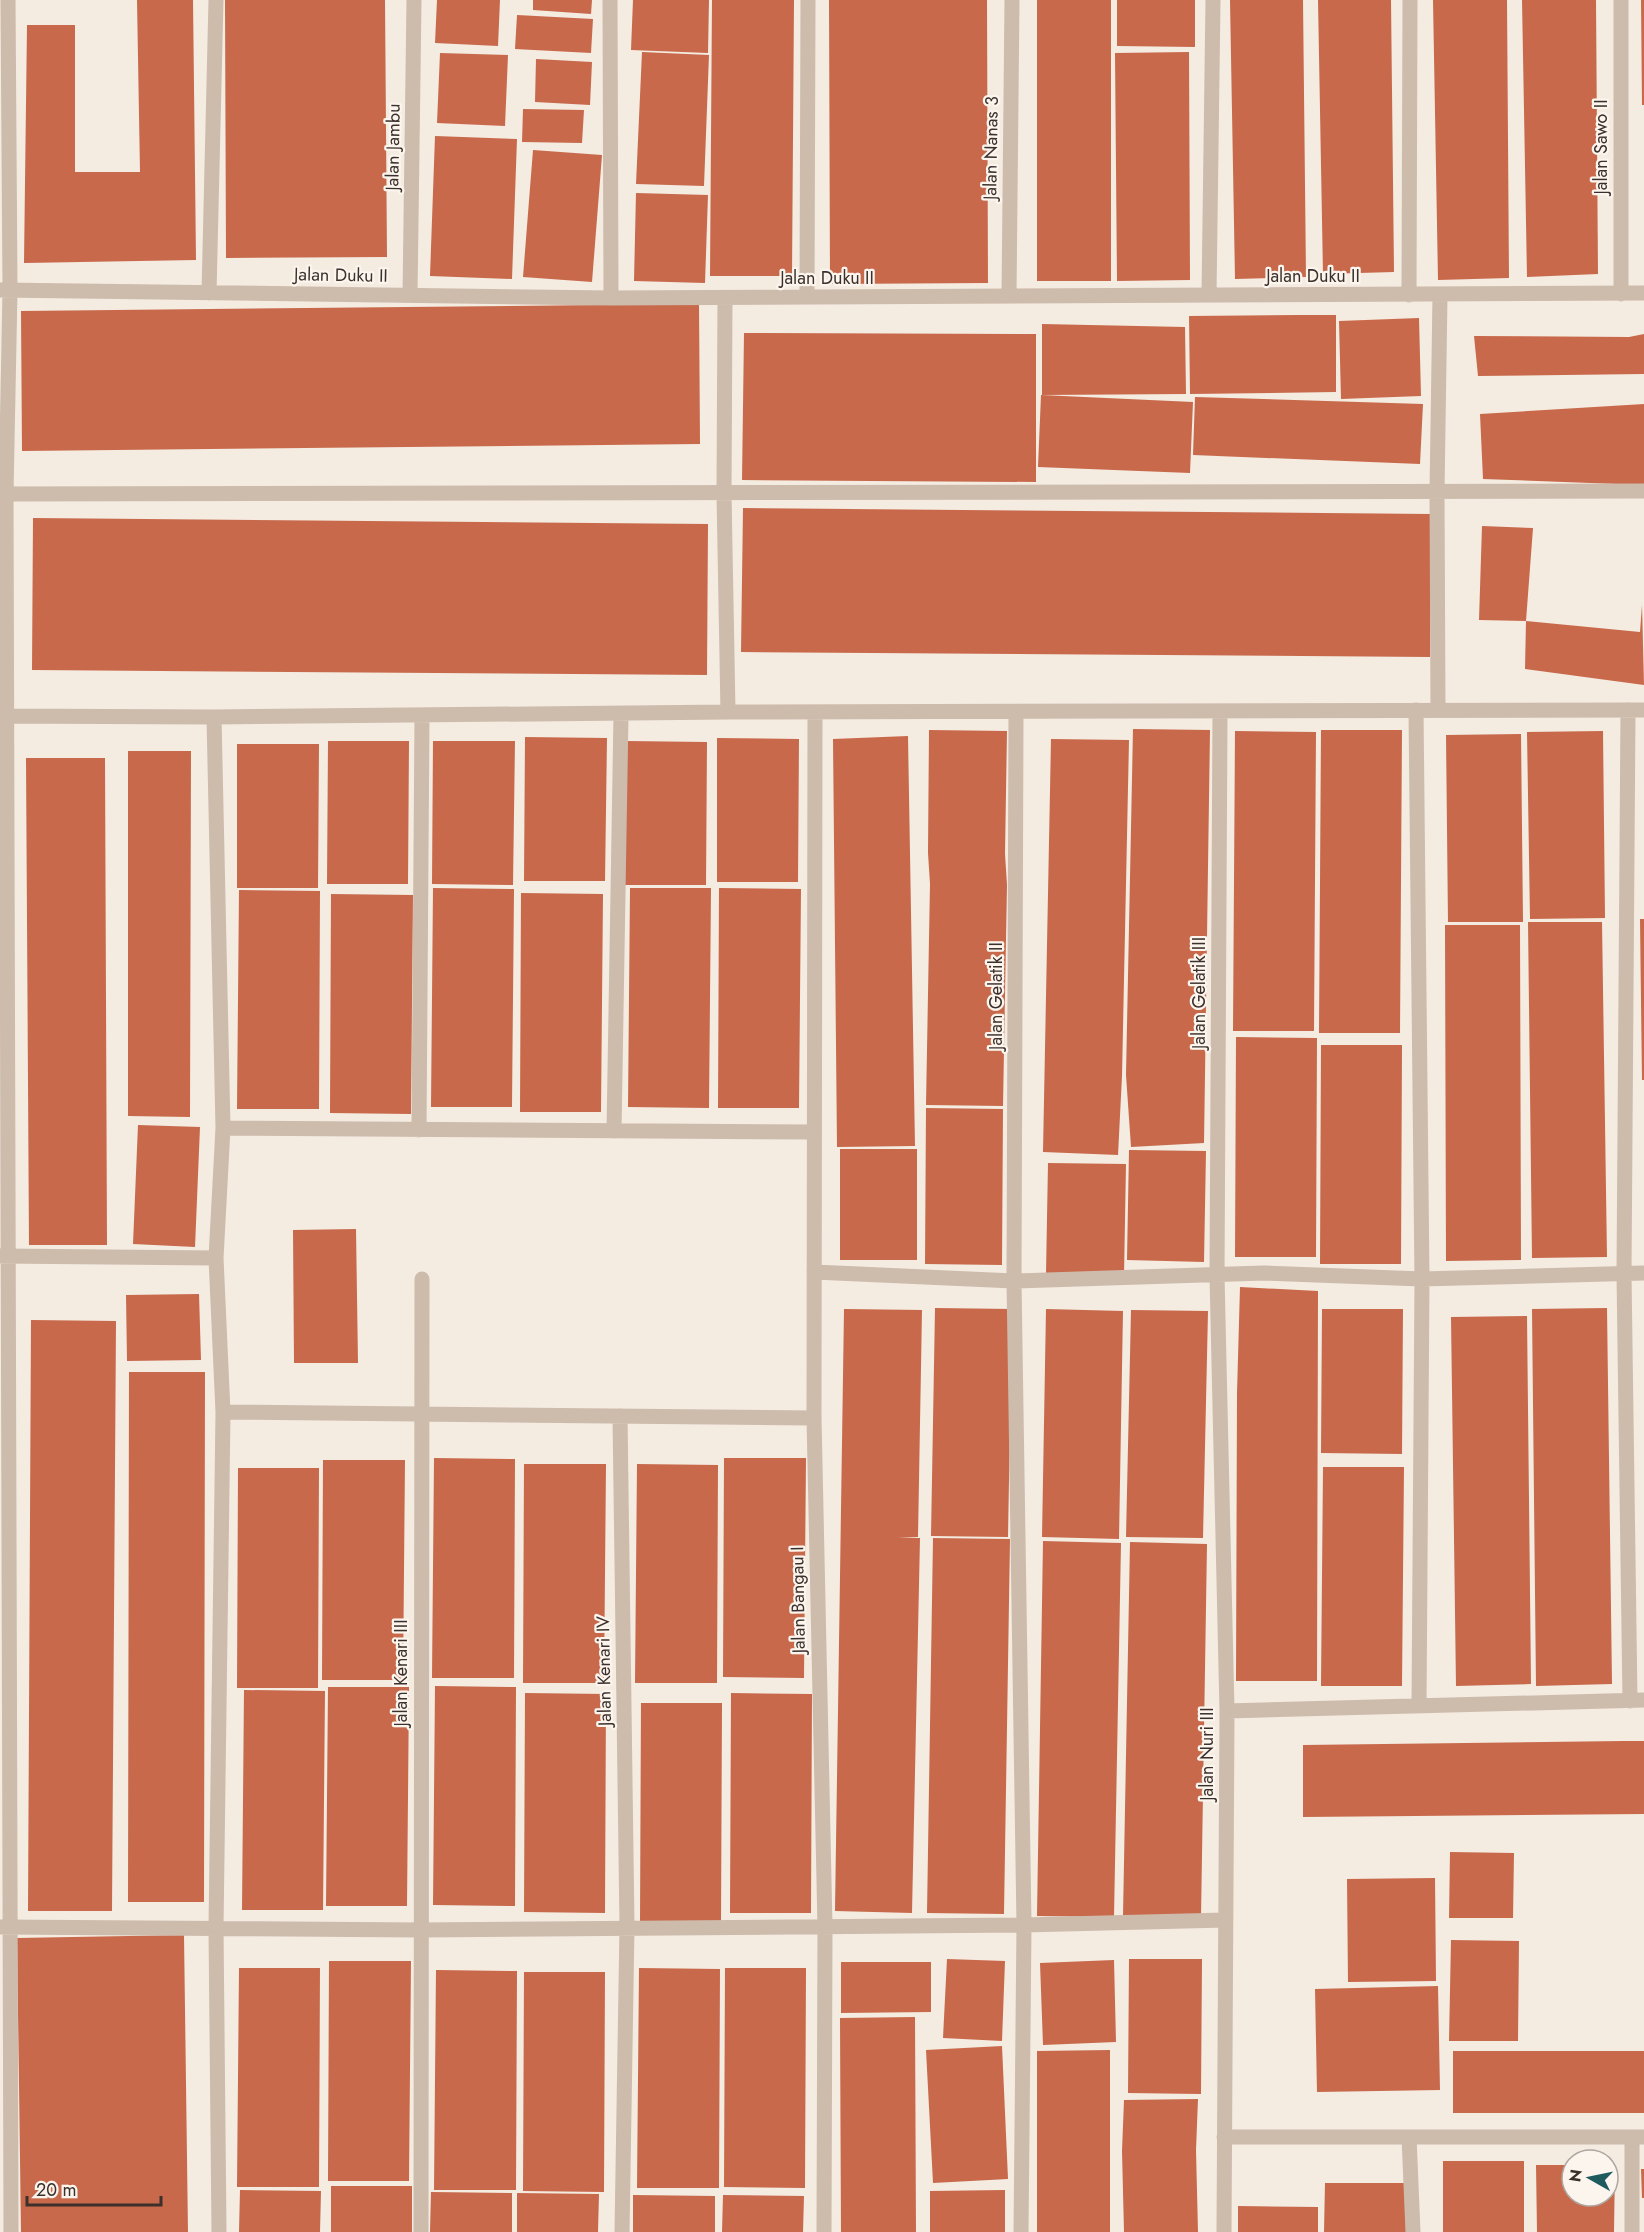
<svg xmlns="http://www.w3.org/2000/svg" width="1644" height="2232" font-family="Jost,sans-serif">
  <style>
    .building { fill: #c8694b }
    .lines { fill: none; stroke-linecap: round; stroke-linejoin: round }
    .minor { stroke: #cdbbac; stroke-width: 15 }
    .labels { text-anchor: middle; stroke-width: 4.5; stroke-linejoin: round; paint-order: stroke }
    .street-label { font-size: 18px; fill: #3b302b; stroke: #fbf5ee }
  </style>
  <rect width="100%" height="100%" fill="#f4ebe1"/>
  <path class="building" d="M137,0h56l3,260 -172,3 3,-238h48v147h65z
    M225,0h160l2,257 -161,1z
    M437,0h63l-2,46 -63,-3z
    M533,0h59l-1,14 -58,-4z
    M633,0h76l-1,53 -77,-3z
    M712,0h82l-2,276h-82z
    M829,0h158l1,283 -158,1z
    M1037,0h74v281h-74z
    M1117,0h78v47l-78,-1z
    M1230,0h73l3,277 -71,2z
    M1318,0h73l3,272 -71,2z
    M1433,0h74l2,278 -71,2z
    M1522,0h74l2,274 -71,3z
    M1641,0h3v105h-2z
    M517,15l76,4 -2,34 -76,-4z
    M642,52l67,3 -5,131 -68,-2z
    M1189,52l1,228 -73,1 -2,-228z
    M440,53l68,2 -3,71 -68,-3z
    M536,59l56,3 -2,43 -55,-3z
    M523,109l61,1 -2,33 -60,-1z
    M435,136l82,3 -5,140 -82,-3z
    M533,150l69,5 -10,127 -69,-5z
    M636,193l72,2 -3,88 -71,-2z
    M699,304l1,140 -678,7 -1,-140z
    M1298,315h38v77l-146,2 -1,-78z
    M1419,318l2,78 -80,3 -2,-78z
    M1042,324l143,3 1,67 -144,1z
    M744,333l292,1v148l-294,-2z
    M1644,334v40l-166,2 -4,-40 155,1z
    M1041,395l152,7 -3,71 -152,-6z
    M1195,397l228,7 -3,60 -227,-9z
    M1644,404v81l-161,-6 -3,-65z
    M743,508l688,6 -1,143 -689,-5z
    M33,518l675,6 -1,151 -675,-5z
    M1482,526l51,2 -7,93 -47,-1z
    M1642,605l2,80 -119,-16 1,-48 114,11z
    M1133,729l77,1 -6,413 -73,4 -5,-72z
    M929,730l78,1 -2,123 2,31 -4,221 -77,-1 4,-221 -2,-31z
    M1321,730h81l-2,303h-81z
    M1235,731l81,1 -2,299h-81z
    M1603,731l2,187 -75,1 -3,-187z
    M1521,734l2,188h-75l-2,-187z
    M908,736l7,410 -78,1 -4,-408z
    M525,737l82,1 -2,143h-81z
    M717,738l82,1 -1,143h-81z
    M1051,739l78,1 -7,336 -4,79 -75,-3z
    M328,741h81l-1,143h-81z
    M433,741h82l-2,144 -81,-1z
    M626,741l81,1 -1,143h-81z
    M237,744h82l-1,144h-81z
    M128,751h63l-1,366 -62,-1z
    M26,758h79l2,487h-78z
    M433,888l81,1 -2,218h-81z
    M630,888h81l-2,220 -81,-1z
    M719,888l82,1 -2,219h-81z
    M239,890l81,1 -1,218h-82z
    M521,893l82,1 -2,218h-81z
    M331,894l82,1 -2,219 -81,-1z
    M1640,919h4v161h-2z
    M1528,922h74l5,335 -75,1z
    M1445,925h75l1,335 -75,1z
    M1236,1037l81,1 -1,219h-81z
    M1321,1045h81l-1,219h-81z
    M926,1108l77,1 -1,156 -77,-1z
    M138,1125l62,2 -5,120 -62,-3z
    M840,1149h77v111h-77z
    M1129,1150l77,1 -2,111 -77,-2z
    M1048,1163l78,1 -2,112 -78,-2z
    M356,1229l2,134h-64l-1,-133z
    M1240,1287l78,4 -1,390h-81l1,-288z
    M199,1294l2,66 -74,1 -1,-66z
    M935,1308l77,1 -4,228 -77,-1z
    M1607,1308l5,376 -76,2 -4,-377z
    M844,1309l78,1 -4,227 -20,1h22l-8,375 -77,-2z
    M1046,1309l77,2 -4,228 -77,-2z
    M1322,1309h81l-1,145 -81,-1z
    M1131,1310l77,1 -5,227 -77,-1z
    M1527,1316l4,368 -75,2 -5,-369z
    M31,1320l85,1 -4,590h-84z
    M129,1372h76l-1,530h-76z
    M434,1458l81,1 -1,219h-82z
    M724,1458h82l-2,220 -81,-1z
    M323,1460h82l-2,220h-81z
    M524,1464h82l-2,219h-81z
    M637,1464l81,1 -1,218h-82z
    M1323,1467h81l-2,219h-81z
    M238,1468h81l-1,220h-81z
    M933,1538l77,1 -6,375 -77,-1z
    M1043,1541l78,2 -7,374 -77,-1z
    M1130,1542l77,2 -6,373 -78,-1z
    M435,1686l81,1 -1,219 -82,-1z
    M328,1687h81l-2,219h-81z
    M244,1690l81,1 -2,219h-81z
    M525,1693l81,1 -1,219 -81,-1z
    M731,1693l81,1 -1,219h-81z
    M641,1703h81l-1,220 -81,-1z
    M1624,1741h20v73l-341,3v-72z
    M1450,1852l64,1 -1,65h-64z
    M1435,1878l1,103 -88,1 -1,-103z
    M184,1935l4,297h-167l-4,-294z
    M1451,1940l68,1 -1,100h-69z
    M947,1959l58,2 -3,80 -59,-3z
    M1129,1959h73l-1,135 -73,-1z
    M1114,1960l2,82 -73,3 -3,-82z
    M329,1961h82l-2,220h-81z
    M841,1962h90v50l-90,1z
    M239,1968h81l-1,219h-82z
    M639,1968l81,1 -1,219h-82z
    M725,1968h81l-1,220 -81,-1z
    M436,1970l81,1 -1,219h-82z
    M524,1972h81l-1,220 -81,-1z
    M1438,1986l2,104 -123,2 -2,-103z
    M915,2017l1,215h-75l-1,-214z
    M1002,2046l6,133 -75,4 -7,-133z
    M1110,2050v182h-73v-181z
    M1453,2051h191v62h-191z
    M1198,2099l-2,51 2,82h-74l-2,-81 2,-51z
    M1443,2161h81v71h-81z
    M1536,2165h36v31h36v-31h7l-1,67h-77z
    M1641,2169h3v29h-2z
    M1325,2183h81v49h-82z
    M331,2186h81v46h-81z
    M240,2190l81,1 -1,41h-81z
    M1005,2190v42h-75v-41z
    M431,2192l81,1v39h-82z
    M517,2193l82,1 -1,38h-81z
    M633,2195l82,1v36h-82z
    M723,2195l81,1 -1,36h-81z
    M1238,2206l80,1v25h-80z"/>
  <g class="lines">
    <path class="minor" d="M8,0l2,290 -4,204 5,1738
      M610,0l1,298
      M0,290l611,8 1033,-5
      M209,293l7,-293
      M1621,294v-294
      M410,295l4,-295
      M1209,295l4,-295
      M1409,295l1,-295
      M1009,296l3,-296
      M807,297l1,-297
      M725,298l-1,195 4,219
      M0,494l1644,-3
      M1416,710l6,569 -3,426
      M1438,710l-1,-218 3,-197
      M1628,710l-4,564 6,427
      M1220,711l-3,564 10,436 -3,521
      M1016,712l-2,569 10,644 -3,307
      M815,713l-1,705 11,509 -1,305
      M0,716l214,1 514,-5 916,-2
      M214,717l9,411 -7,130 7,154 -7,516 3,304
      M223,1128l591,4
      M419,1130l3,-414
      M614,1131l7,-416
      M0,1256l216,2
      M814,1272l200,9 250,-8 158,6 222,-6
      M223,1412l591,6
      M620,1416l7,510 -5,306
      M1227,1711l417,-11
      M0,1927l420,3 604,-5 201,-5
      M1224,2137h420
      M1409,2137l4,95
      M421,2232l1,-953
      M1632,2232v-94"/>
  </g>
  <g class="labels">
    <g class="street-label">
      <text transform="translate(393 147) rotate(-89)" y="6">Jalan Jambu</text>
      <text transform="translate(1601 147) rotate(-90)" y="6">Jalan Sawo II</text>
      <text transform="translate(991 148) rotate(-89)" y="6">Jalan Nanas 3</text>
      <text transform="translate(341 275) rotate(1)" y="6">Jalan Duku II</text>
      <text x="1313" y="282">Jalan Duku II</text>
      <text x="827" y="284">Jalan Duku II</text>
      <text transform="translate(1199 993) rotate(-90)" y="6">Jalan Gelatik III</text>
      <text transform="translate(996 996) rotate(-90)" y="6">Jalan Gelatik II</text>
      <text transform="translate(798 1600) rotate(-91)" y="6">Jalan Bangau I</text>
      <text transform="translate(604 1671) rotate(-91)" y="6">Jalan Kenari IV</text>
      <text transform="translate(401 1673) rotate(-90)" y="6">Jalan Kenari III</text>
      <text transform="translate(1207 1754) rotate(-90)" y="6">Jalan Nuri III</text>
    </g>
  </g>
  <g transform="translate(1590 2178) rotate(279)"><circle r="28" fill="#fbf5ee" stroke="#aea6a0" stroke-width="1.5"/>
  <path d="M0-4.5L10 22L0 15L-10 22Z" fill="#1f5a5e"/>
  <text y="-9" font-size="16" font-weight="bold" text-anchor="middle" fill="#3b302b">N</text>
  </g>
  <path d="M27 2196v9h134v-9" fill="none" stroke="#3b302b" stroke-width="3"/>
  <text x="36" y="2196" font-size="18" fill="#3b302b" stroke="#fbf5ee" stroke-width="4.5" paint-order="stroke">20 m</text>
</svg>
